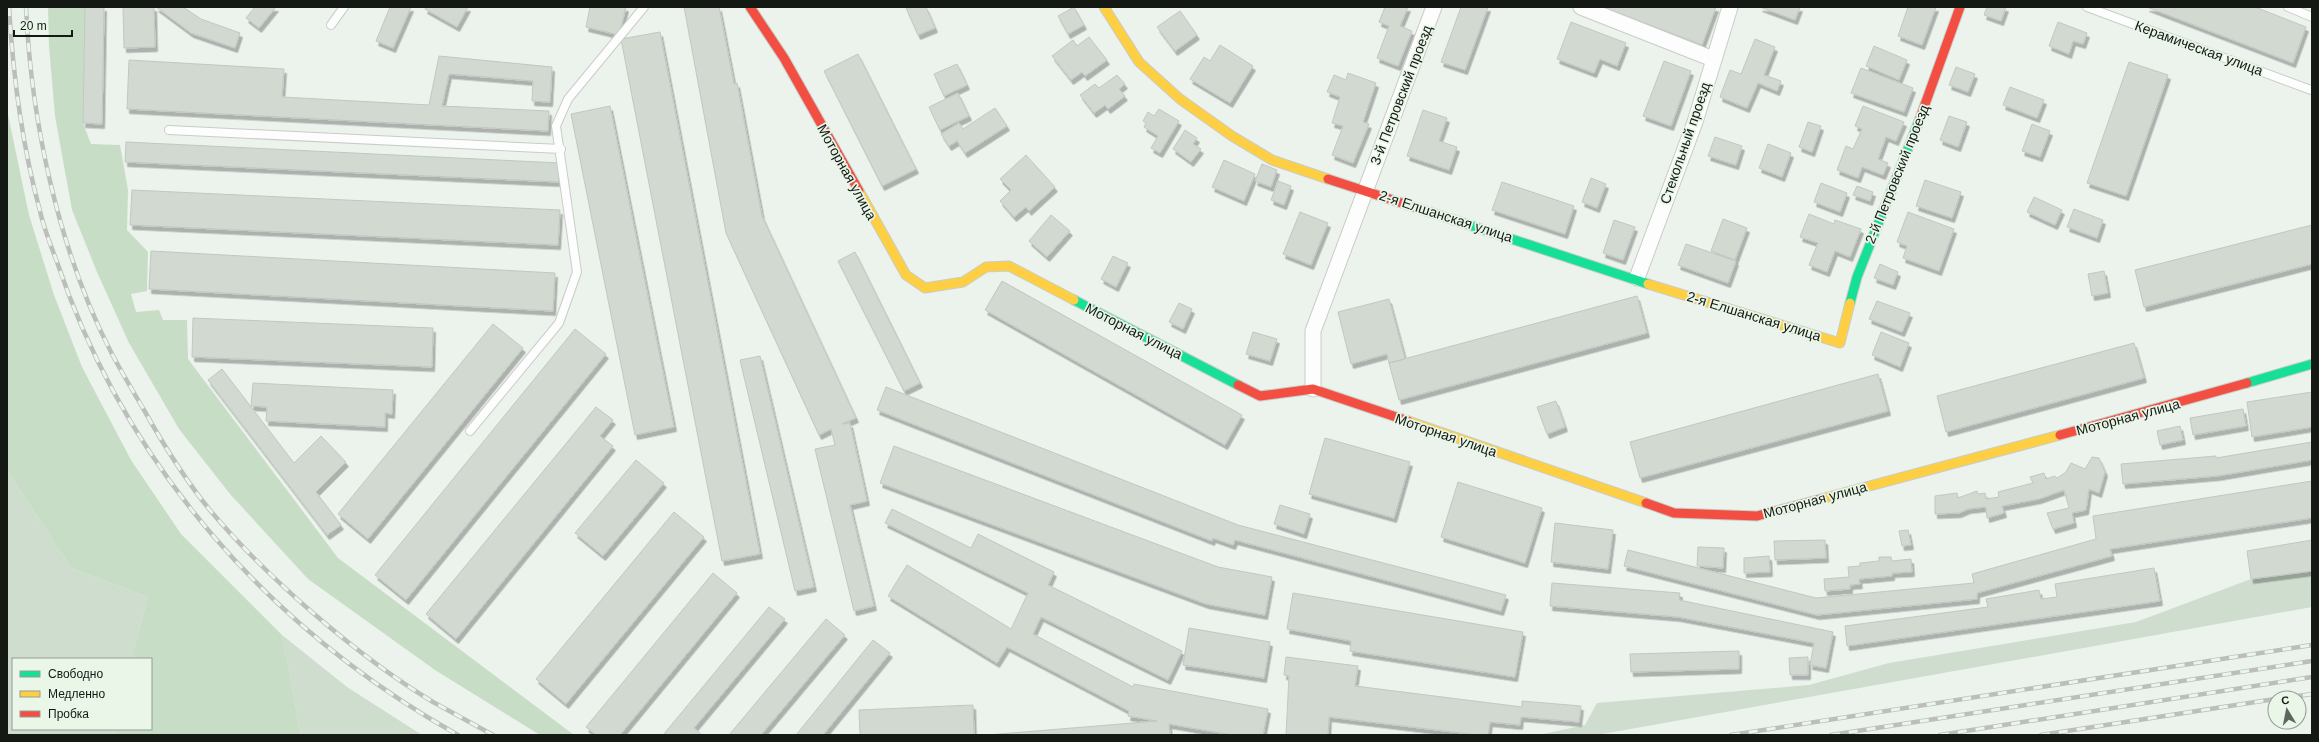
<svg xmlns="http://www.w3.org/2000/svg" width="2319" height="742" font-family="Helvetica,sans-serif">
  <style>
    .green { fill: #ceddcd }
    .forest { fill: #c8ddc6 }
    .building { fill: #d1d9d0; stroke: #c2c7c2; filter: url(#shadow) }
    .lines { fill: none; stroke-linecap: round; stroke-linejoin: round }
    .lane-casing { stroke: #c8cdc8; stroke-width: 10 }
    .street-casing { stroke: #c8cdc8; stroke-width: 17 }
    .fast-casing { stroke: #c8cdc8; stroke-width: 11 }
    .slow-casing { stroke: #c8cdc8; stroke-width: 11 }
    .jam-casing { stroke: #c8cdc8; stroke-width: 11 }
    .lane { stroke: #fcfdfc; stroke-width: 8 }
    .street { stroke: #fcfdfc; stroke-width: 15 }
    .fast { stroke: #16e098; stroke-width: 9 }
    .slow { stroke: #ffcf43; stroke-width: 9 }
    .jam { stroke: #f24e42; stroke-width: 9 }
    .rail-casing { stroke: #bcbdbc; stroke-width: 4.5 }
    .rail { stroke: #e9f6e8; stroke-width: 3; stroke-dasharray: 9; stroke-linecap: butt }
    .labels { text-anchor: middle; stroke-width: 3.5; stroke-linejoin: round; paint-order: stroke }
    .street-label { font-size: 14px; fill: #141914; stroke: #e9f6e8 }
  </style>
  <defs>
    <filter id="shadow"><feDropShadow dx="2.5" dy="4.5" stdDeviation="0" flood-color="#0004"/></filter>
  </defs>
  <rect width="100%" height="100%" fill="#ecf2ec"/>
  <path class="green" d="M7,471l64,97 77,29 -17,62h-118v70h103l-2,6h-107z
    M2312,571v36l-715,128h-58l46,-10 12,-22 212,-18 80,-22 247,-41 115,-43z
    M282,635l65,52 75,48h-121z"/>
  <path class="forest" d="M48,7h37l-2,116 8,21 29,1 8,45 -1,40 21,22 -1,39 -16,3 5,18 23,-2 4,10h24l1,39 150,199 236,177h-34l-105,-65 -127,-91 -78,-85 -51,-65 -50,-86 -32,-71 -25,-62 -17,-94 -6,-70z
    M7,110l22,105 25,80 28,72 49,93 50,74 101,101 19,100h-187l2,-6h35v-70h-20l17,-62 -77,-29 -64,-97z"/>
  <path class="building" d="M85,7h19l-2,117 -19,-1z
    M123,7h31l1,40 -31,1z
    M156,7h27l18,12 39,14 -5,15 -44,-15z
    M255,7h21l-17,21 -13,-10z
    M390,7h21l-18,41 -17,-7z
    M426,7h42l-11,20 -32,-18z
    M590,7h36l-7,28 -33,-8z
    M684,7h35l15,77 3,-1 25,133 94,202 -14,6 8,-1 17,78 -17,4 24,101 -20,5 -39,-162 20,-4 -4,-16 -12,6 -93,-202z
    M926,7l9,21 -17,7 -12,-27z
    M1074,7l10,18 -16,9 -10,-18z
    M1385,7h23l-8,19 12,5 -14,35 -21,-8 12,-32 -10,-4z
    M1461,7h27l-23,63 -24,-8z
    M1603,7h113l-14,38z
    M1760,7h40l-5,13z
    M1908,7h28l-14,38 -24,-9z
    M1987,7h19l-5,14 -17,-6z
    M2147,7h108l51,20 -13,36z
    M1180,11l17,24 -22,16 -18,-24z
    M1571,22l55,21 -9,23 -17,-7 -6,14 -37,-14z
    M2058,22l29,11 -4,11 -10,-3 -4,13 -20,-8z
    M660,32l100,522 -38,7 -101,-522z
    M1089,37l18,23 -22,16 -3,-4 -11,8 -19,-24 21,-16 4,6z
    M1755,39l20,8 -11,28 17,6 -4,10 -19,-8 -11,25 -27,-11 10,-27 11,4z
    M1220,45l33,21 -23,37 -40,-24 14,-22 6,4z
    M1874,46l33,14 -8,20 -33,-14z
    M858,54l58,115 -34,17 -58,-115z
    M439,56l113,11 -2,35 -18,-1 1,-20 -84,-7 -7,32 107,5 -1,20 -421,-22 2,-49 155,9 -2,28 147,8z
    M1664,61l27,10 -20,55 -28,-10z
    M2129,62l39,13 -42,121 -39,-13z
    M957,64l10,21 -23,11 -10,-22z
    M1956,67l19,7 -7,18 -19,-7z
    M1861,68l52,20 -9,24 -53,-19z
    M1348,73l28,10 -13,39 6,2 -16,39 -21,-8 11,-29 -11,-3 8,-26 -13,-5 7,-17 12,5z
    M1117,75l8,9 -6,5 6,7 -17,13 -3,-4 -11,8 -14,-18 15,-11 4,4z
    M2010,87l34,13 -7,18 -34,-13z
    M958,93l11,23 -29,14 -11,-23z
    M610,106l64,321 -39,8 -64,-321z
    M1863,106l41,16 -8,19 -10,-4 -8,22 10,4 -5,12 -21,-8 -4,11 -21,-8 9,-24 7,3 9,-20 -7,-3z
    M995,108l12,18 -42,27 -8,-12 -8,5 -8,-12 18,-11 4,6z
    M1159,109l20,12 -19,32 -9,-5 7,-12 -14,-9 2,-4 -3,-2 5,-9 6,4z
    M1423,110l24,8 -8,23 18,6 -8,23 -42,-14z
    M1949,116l18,6 -9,25 -18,-7z
    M1808,122l13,4 -9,26 -13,-5z
    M2032,124l18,7 -10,26 -18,-6z
    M1185,130l12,8 -4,6 8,5 -10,13 -18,-13z
    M1715,137l27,9 -6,19 -28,-9z
    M126,142l434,21 -1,19 -434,-20z
    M1768,144l23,9 -9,24 -23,-9z
    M1026,155l29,32 -26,24 -3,-4 -12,10 -14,-16 11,-11 -11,-11z
    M1224,160l31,14 -11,27 -32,-14z
    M1262,164l15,6 -6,17 -16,-6z
    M1591,178l15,6 -9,24 -15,-6z
    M1925,180l36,12 -9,26 -36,-12z
    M1278,181l13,5 -7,19 -13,-5z
    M1502,182l72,24 -9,28 -73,-24z
    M1821,183l26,10 -7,19 -26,-10z
    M1857,186l16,6 -3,9 -17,-6z
    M132,190l428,20 -2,35 -428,-20z
    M2034,197l28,13 -7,15 -28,-13z
    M2074,209l29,11 -6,18 -30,-11z
    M1300,212l28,11 -17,42 -28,-11z
    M1908,212l46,17 -15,42 -36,-13 4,-12 -10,-4z
    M1809,214l25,10 1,-4 26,9 -11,28 -15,-6 -8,21 -18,-7 9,-22 -18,-6z
    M1051,215l19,16 -23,26 -18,-16z
    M1723,219l24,9 -12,32 -24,-9z
    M1614,220l21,7 -12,33 -20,-7z
    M2312,225v39l-168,43 -9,-37z
    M1686,244l50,17 -8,22 -50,-18z
    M151,251l404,22 -2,38 -404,-22z
    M855,252l65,131 -16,8 -66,-130z
    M1113,256l15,7 -12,24 -15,-8z
    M1880,264l18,8 -5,13 -19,-7z
    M2104,271l4,22 -16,3 -4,-22z
    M1002,281l240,134 -17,30 -240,-135z
    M1637,296l10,37 -248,67 -10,-37z
    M1389,299l16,60 -16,4 -2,-9 -36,10 -13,-52z
    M1877,301l33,12 -8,19 -33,-13z
    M1179,303l13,6 -9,20 -14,-7z
    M193,318l240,10 -1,39 -240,-10z
    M493,324l30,24 -155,191 -30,-25z
    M575,329l31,25 -200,246 -31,-25z
    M1253,332l24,7 -7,22 -24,-7z
    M1881,332l28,11 -9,24 -28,-12z
    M2134,343l10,35 -198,54 -9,-36z
    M760,356l54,231 -19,4 -55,-231z
    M222,369l72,94 27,-27 25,26 -30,30 25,33 -14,10 -119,-155z
    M1878,374l10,37 -248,67 -10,-36z
    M253,383l140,7 -1,24 -7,-1v14l-119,-6 1,-14 -16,-1z
    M886,387l352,138 268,70 -5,16 -266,-71 -2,5 -20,-7 -1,3 -335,-131z
    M2312,392v35l-60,10 -5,-35z
    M1556,401l9,26 -18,7 -10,-27z
    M596,407l17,13 -13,16 13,10 -157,193 -30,-25z
    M2243,409l3,17 -53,9 -3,-17z
    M2180,426l3,14 -23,5 -3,-14z
    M1325,438l85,24 -16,56 -85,-24z
    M2312,442v18l-95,16 -94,8 -2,-20 95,-8v2z
    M894,446l324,121 54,10 -7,38 -59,-11 -326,-121z
    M2092,457l7,1 6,14 -6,21 -10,-4 -3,21 -14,3 2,10 -21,6 -6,-16 22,-5 -5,-18 -25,9 -37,7 2,7 -17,5 -1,-11 -18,2 -9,4 -24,1v-18l22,-3 1,5 19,-7 1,3 7,-1 1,6 13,-2 -1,-5 35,-9 -3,-6 14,-4 2,6 9,-3 2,2 9,-6 5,-9 14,6z
    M636,460l28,23 -61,73 -28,-23z
    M2312,481v37l-202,31 2,7 -135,37v6l-160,16 -193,-49 4,-16 188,48 158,-15 -2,-9 124,-35 -3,-23z
    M1458,482l84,26 -17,55 -84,-26z
    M1280,505l30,9 -6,20 -30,-10z
    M892,509l79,39 7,-14 76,38 -6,13 134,66 -14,29 -127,-63 -8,17 100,53 1,-3 134,25 -5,26h-31l-63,-11 1,11h-183l170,-14 -29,-5 1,-5 -122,-64 -10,16 -109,-67 19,-31 104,64 17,-36 -143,-70z
    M674,512l30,25 -138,167 -30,-25z
    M1555,523l58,7 -5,39 -57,-7z
    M1908,530l3,15 -9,1 -3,-15z
    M1825,540l1,18 -51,2 -1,-19z
    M2312,540v31l-61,8 -4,-28z
    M1698,547l26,1 -1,20 -26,-2z
    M1769,556l1,16 -26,1v-15z
    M1879,557h12l1,4 19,-2 1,13 -20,1v3l-33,3 1,5 -10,1v4l-25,2 -1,-12 25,-2 -1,-10 12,-1v-3l19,-2z
    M2154,568l6,33 -313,45 -2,-20 143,-19 -2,-8 53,-9 2,9 16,-2 -2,-13z
    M713,573l24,20 -117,142h-24l-10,-8z
    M1552,583l128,10 -1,7 154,32 -7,36 -16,-3 4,-22 -136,-26 -128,-11z
    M1293,593l230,39 -8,45 -165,-26 1,-10 -64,-12z
    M769,607l16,12 -91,109 8,7h-39z
    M826,619l19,16 -84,100h-32z
    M1189,628l81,14 -6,36 -81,-13z
    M873,640l17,13 -67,82h-27z
    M1739,651v18l-108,3 -1,-18z
    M1286,657l72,9 -3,20 167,21v-6l59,5 -2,16 -58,-5 -1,8 -30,-3 -2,13h-10l-149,-18 -1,18h-42l3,-59 -5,-1z
    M1808,657v18h-18l-1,-17z
    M973,705l1,30h-114l-1,-25z"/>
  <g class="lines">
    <g class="lane-casing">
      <path id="lane" d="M2087,7l224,83
        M2288,7l24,10
        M331,25l13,-18
        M169,130l392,19
        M470,431l89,-108 18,-51 -21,-146 12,-27 76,-92"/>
    </g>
    <g class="street-casing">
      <path id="street" d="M1581,7l132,52
        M1637,278l58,-156 35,-115
        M1313,389v-58l121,-324"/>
    </g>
    <g class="fast-casing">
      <path id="fast" d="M1454,220l194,64
        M1074,300l164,85
        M1850,303l7,-26 62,-156
        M2247,383l65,-19"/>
    </g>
    <g class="slow-casing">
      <path id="slow" d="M1104,7l35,55 41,37 52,37 40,24 56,19
        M859,191l47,84 19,13 38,-6 23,-15 23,-1 65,34
        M1648,284l192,59 10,-40
        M1408,421l238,82
        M1821,499l239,-64"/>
    </g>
    <g class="jam-casing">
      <path id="jam" d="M750,7l34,51 75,133
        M1919,121l41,-114
        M1328,179l126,41
        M1238,385l22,11 53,-7 95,32
        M2060,435l187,-52
        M1646,503l28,10 83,3 64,-17"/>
    </g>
    <use href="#lane" class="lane"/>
    <use href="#street" class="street"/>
    <use href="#fast" class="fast"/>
    <use href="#slow" class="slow"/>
    <use href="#jam" class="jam"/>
    <g class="rail-casing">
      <path id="rail" d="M9,7c4,69 13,138 31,204 4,18 11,35 17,51 69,205 214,368 401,473
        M26,7c5,115 33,245 86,347 10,19 21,37 32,56 19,34 40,68 65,99 57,68 148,147 224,193 20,11 40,22 60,33
        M2285,698l27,-4
        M1731,735l581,-90
        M1831,735l481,-74
        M1940,735l372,-58
        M2041,735l234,-36"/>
    </g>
    <use href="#rail" class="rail"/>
  </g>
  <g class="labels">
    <g class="street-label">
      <text transform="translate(2199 48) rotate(20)" y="5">Керамическая улица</text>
      <text transform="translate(1401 95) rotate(-69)" y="5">3-й Петровский проезд</text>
      <text transform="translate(1685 143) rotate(-71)" y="5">Стекольный проезд</text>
      <text transform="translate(847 172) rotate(61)" y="5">Моторная улица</text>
      <text transform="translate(1897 174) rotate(-68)" y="5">2-й Петровский проезд</text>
      <text transform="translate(1446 216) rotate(18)" y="5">2-я Елшанская улица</text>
      <text transform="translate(1754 316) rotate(17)" y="5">2-я Елшанская улица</text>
      <text transform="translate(1134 331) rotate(27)" y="5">Моторная улица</text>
      <text transform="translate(2128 417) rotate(-15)" y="5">Моторная улица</text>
      <text transform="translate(1446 435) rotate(19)" y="5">Моторная улица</text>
      <text transform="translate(1815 500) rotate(-15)" y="5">Моторная улица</text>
    </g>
  </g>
  <rect width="2319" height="742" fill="none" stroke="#141914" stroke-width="16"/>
  <rect x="12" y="658" width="140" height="72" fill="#e9f6e8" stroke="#949e93"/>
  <rect x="20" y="671" width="20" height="6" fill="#16e098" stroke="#949e93"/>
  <text x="48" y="678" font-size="12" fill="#141914">Свободно</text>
  <rect x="20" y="691" width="20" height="6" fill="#ffcf43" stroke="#949e93"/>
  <text x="48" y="698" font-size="12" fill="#141914">Медленно</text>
  <rect x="20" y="711" width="20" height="6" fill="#f24e42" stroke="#949e93"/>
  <text x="48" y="718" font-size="12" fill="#141914">Пробка</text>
  <g transform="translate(2287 710) rotate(350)"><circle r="19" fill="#e9f6e8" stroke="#949e93"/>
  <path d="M0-3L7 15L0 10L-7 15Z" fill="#606560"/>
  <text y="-6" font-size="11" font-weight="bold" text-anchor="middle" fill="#141914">С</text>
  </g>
  <path d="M14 30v6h58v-6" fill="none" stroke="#141914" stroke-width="2"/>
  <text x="20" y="30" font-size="12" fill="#141914" stroke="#e9f6e8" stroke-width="3" paint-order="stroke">20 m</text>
</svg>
